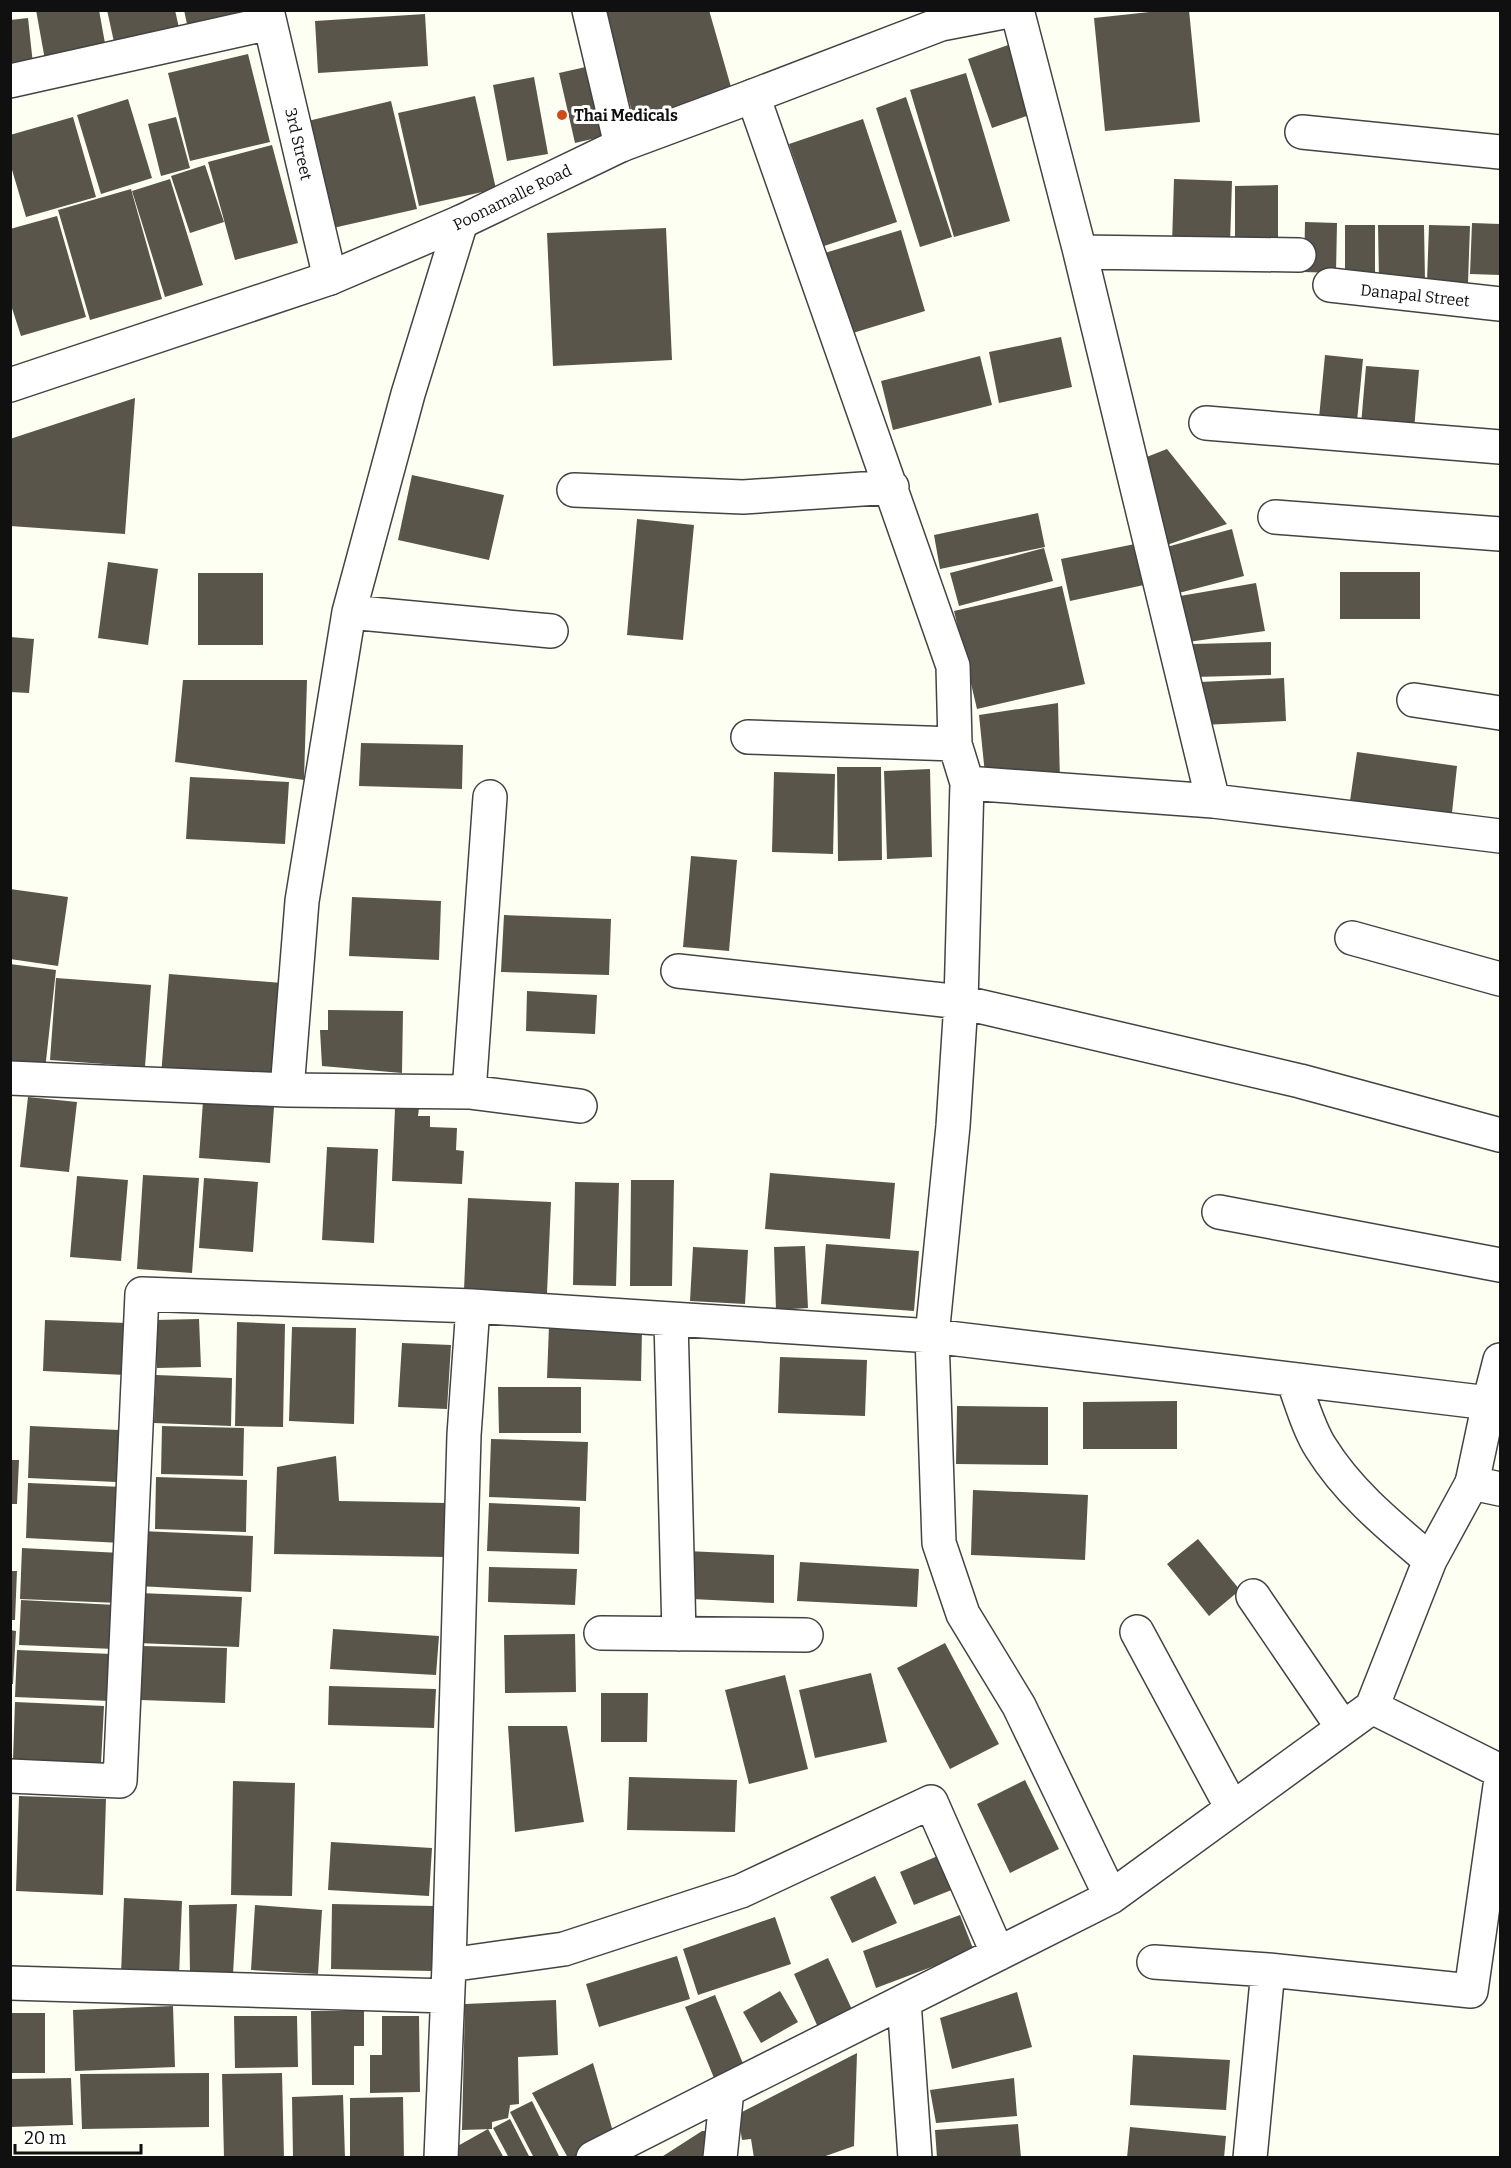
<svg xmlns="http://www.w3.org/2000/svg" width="1511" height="2168" font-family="Bitter,serif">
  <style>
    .building { fill: #5a554a }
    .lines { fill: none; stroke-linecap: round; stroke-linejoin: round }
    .minor-casing { stroke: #434343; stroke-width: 36 }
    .tertiary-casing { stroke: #434343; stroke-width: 36 }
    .minor { stroke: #fff; stroke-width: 33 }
    .tertiary { stroke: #fff; stroke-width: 33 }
    .poi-dot { fill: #d14b16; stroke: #fff; stroke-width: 2 }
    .labels { text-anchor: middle; stroke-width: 6; stroke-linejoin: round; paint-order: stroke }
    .poi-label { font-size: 16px; font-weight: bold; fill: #101010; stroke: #fff; text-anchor: start }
    .street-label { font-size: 16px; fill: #101010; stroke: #fff }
  </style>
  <rect width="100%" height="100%" fill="#fdfff2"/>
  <path class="building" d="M36,10h63l7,39 -61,11z
    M107,10h68l4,18 -65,14z
    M184,10h72l-68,19z
    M603,10h106l24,84 -98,28z
    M1168,10h21l11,112 -95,9 -11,-113z
    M425,14l3,52 -110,7 -3,-52z
    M28,18l5,46 -23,3v-47z
    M1014,43l24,69 -46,16 -24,-69z
    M248,54l22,88 -80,19 -22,-88z
    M590,66l15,70 -30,7 -16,-70z
    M966,73l44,148 -56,16 -44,-147z
    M534,77l14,77 -41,7 -14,-76z
    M475,96l21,93 -77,17 -21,-93z
    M906,97l46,140 -32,10 -44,-139z
    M128,99l24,79 -51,16 -24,-79z
    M391,101l26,108 -84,19 -25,-107z
    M73,117l23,80 -70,20 -16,-54v-28z
    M176,117l14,51 -29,8 -13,-52z
    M863,119l34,103 -73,24 -35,-102z
    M272,145l26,98 -63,17 -27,-98z
    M205,165l19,57 -34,11 -19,-57z
    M170,179l33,106 -38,12 -33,-106z
    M1174,179l58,2 -2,63h-58z
    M1278,185v61h-43v-60z
    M131,189l31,110 -72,21 -32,-110z
    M57,216l29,101 -65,19 -11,-34v-73z
    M1305,222l32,1 -1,50 -32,-1z
    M1472,223l28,1v51l-30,-1z
    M1345,225h30v50l-30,-1z
    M1378,225h46l1,55 -46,1z
    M1429,225l41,1 -2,57 -41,-1z
    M666,228l6,132 -119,6 -6,-133z
    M901,230l24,81 -82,25 -25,-81z
    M1061,337l11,50 -73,16 -10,-51z
    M1325,355l38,4 -6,62 -38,-3z
    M980,356l12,49 -99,25 -12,-49z
    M1366,366l53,4 -5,60 -53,-5z
    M135,398l-10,136 -115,-8v-87z
    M1167,449l60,75 -63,22 -25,-86z
    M412,475l92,20 -15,65 -91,-20z
    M1038,513l7,34 -105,22 -6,-34z
    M637,519l57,6 -11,115 -56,-5z
    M1232,529l12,47 -69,18 -12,-46z
    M1135,544l9,41 -74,16 -9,-42z
    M1044,548l9,33 -94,25 -9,-33z
    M108,562l50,7 -10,76 -50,-7z
    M1340,572h80v47h-80z
    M198,573h65v72h-65z
    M1256,583l9,48 -77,11 -8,-46z
    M1062,586l23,98 -108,25 -23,-98z
    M10,637l24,2 -5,54 -19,-1z
    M1271,642v33l-77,2 -1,-33z
    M1284,678l2,43 -84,4 -2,-43z
    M183,680h124l-3,100 -129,-18z
    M1058,703l2,78 -75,-7 -6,-59z
    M361,743l102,2 -1,44 -103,-3z
    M1357,752l100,14 -6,56 -102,-14z
    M837,767h44l1,93 -44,1z
    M930,769l2,88 -45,2 -3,-88z
    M774,772l61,2 -2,80 -61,-2z
    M190,777l99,5 -4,62 -99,-5z
    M691,856l46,4 -8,91 -46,-4z
    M10,889l58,8 -10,69 -48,-7z
    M352,897l89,4 -2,59 -90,-4z
    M504,915l107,4 -2,56 -108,-3z
    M10,964l46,6 -11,100 -35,-4z
    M169,974l113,9 -8,102 -113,-9z
    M56,978l95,7 -6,82 -95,-7z
    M527,991l70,4 -2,39 -69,-3z
    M328,1010l75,1 -1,62 -80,-7 -2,-36h8z
    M28,1097l49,5 -8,70 -49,-5z
    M203,1101l71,6 -4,56 -71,-5z
    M395,1108h24l-1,8h12v11l27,1 -1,22 8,1 -2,33 -70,-3z
    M327,1147l51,2 -4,94 -52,-3z
    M770,1173l125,10 -5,56 -125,-10z
    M143,1175l56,3 -7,95 -55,-4z
    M77,1176l51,4 -7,81 -51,-4z
    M204,1178l54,4 -5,70 -54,-4z
    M631,1180h43l-2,106h-42z
    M575,1182l44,1 -3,103 -43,-1z
    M468,1198l83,4 -4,91 -83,-3z
    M826,1244l93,7 -5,60 -93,-7z
    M805,1246l3,62 -32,2 -2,-63z
    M693,1247l55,3 -3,54 -55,-3z
    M199,1319l2,48 -44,1 -2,-48z
    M45,1320l82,3 -2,52 -82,-4z
    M237,1322l48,2 -2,103 -48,-1z
    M549,1326l93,3 -1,52 -94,-3z
    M292,1327l64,1 -2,96 -65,-3z
    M402,1343l49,2 -4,64 -49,-2z
    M780,1357l87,3 -2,56 -87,-3z
    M156,1375l76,3 -1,48 -77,-3z
    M498,1387h83v46h-82z
    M1177,1401v48h-94v-47z
    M957,1406l91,1v58l-92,-1z
    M30,1426l89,4 -3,52 -88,-4z
    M162,1426l82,2 -1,48 -82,-2z
    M491,1439l97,3 -2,59 -97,-4z
    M336,1456l3,45 108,2 -2,54 -171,-3 3,-87z
    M10,1460h9l-2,44h-7z
    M156,1477l91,3 -1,52 -91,-3z
    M28,1483l95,4 -2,56 -95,-5z
    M973,1490l115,5 -3,65 -114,-5z
    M489,1503l91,4 -1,47 -92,-3z
    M141,1531l112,5 -2,56 -113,-6z
    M1198,1539l42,51 -31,26 -42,-52z
    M22,1548l99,5 -2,50 -99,-4z
    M686,1551l88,4v48l-82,-4z
    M800,1562l119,7 -2,38 -120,-6z
    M489,1567l88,2 -2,36 -87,-3z
    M10,1571h7l-2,49h-5z
    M139,1593l103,4 -3,50 -102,-4z
    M21,1600l95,5 -2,44 -95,-4z
    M333,1629l106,7 -3,39 -106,-6z
    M10,1630l6,1 -3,53h-3z
    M575,1634l1,58 -71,1 -1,-58z
    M945,1643l54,101 -49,25 -53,-101z
    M142,1646l85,2 -2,55 -84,-3z
    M17,1650l95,4 -2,47 -95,-4z
    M871,1673l16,69 -72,16 -16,-68z
    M785,1675l23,94 -59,15 -24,-94z
    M329,1686l107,3 -2,39 -106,-3z
    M601,1693h47l-1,49h-46z
    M15,1702l89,4 -3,58 -88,-4z
    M508,1726h59l17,96 -69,10z
    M629,1777l108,3 -2,52 -108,-2z
    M1025,1780l34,69 -49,24 -33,-69z
    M233,1781l62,2 -3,113 -61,-1z
    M19,1796l87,3 -3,96 -87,-4z
    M331,1842l101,6 -3,48 -101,-6z
    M940,1855l14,34 -40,16 -14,-33z
    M875,1876l22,47 -45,20 -22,-46z
    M124,1898l58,3 -3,76 -58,-3z
    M237,1904l-4,70h-43l-1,-69z
    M332,1904l102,2 -2,65 -101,-2z
    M255,1905l67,5 -4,64 -67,-4z
    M960,1915l14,36 -98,37 -13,-37z
    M775,1917l16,47 -93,31 -15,-46z
    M677,1956l13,43 -91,28 -13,-43z
    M828,1958l28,60 -35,16 -27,-60z
    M780,1991l18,31 -37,21 -18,-31z
    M1017,1992l15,55 -80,22 -12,-51z
    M715,1995l29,71 -30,12 -29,-71z
    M556,2000l2,55 -40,2 1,47 -9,1 -2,13 -16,4v7l-30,1 3,-126z
    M173,2006l2,61 -100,4 -2,-61z
    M311,2011h53v35h-10v39h-42z
    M10,2013h35v60h-35z
    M234,2016h63l1,51 -63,1z
    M382,2016h37l1,76 -50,1v-38h12z
    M857,2053l-3,93 -34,12h-66l-3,-19 -9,1 -4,-26z
    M1133,2055l97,5 -4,50 -96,-5z
    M593,2063l21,72 -40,23h-6l-36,-65z
    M209,2073v54l-127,2 -2,-55z
    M282,2073l2,85h-60l-2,-84z
    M71,2078l2,47 -63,2v-48z
    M1014,2078l3,38 -81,7 -6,-33z
    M343,2095l2,63h-52l-1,-61z
    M403,2097l1,61h-54v-60z
    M532,2101l28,57h-26l-24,-46z
    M510,2119l20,39h-21l-16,-30z
    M1018,2124l3,34h-84l-2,-28z
    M1130,2127l96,9 -2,22h-97z
    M488,2129l16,29h-54l-3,-6z
    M702,2131h14l-2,27h-54z"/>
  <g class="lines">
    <g class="minor-casing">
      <path id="minor" d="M267,10l63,268
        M589,10l32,135
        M1017,10l62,238 134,553
        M10,81l260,-58
        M753,96l200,570 2,78 12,39 -6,219 -8,124 -21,210 7,207 24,71 56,92 92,191
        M1302,132l198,20
        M1079,248l1,4 219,3
        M1330,285l170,19
        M1206,423l294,24
        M574,490l169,7 149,-10
        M1275,517l225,17
        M349,612l202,19
        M1414,700l86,13
        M748,737l207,7
        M967,783l246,18 287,35
        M1352,938l148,41
        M678,971l283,31 339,79 200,54
        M10,1078l277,12 182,2 21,-295
        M287,1090l15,-189 47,-289 59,-218 53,-172
        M469,1092l111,14
        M1219,1212l281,53
        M671,1320l8,314
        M1293,1380c8,21 16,50 28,68 28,45 69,78 109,112
        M1253,1596l90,132
        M1137,1632l95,176
        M601,1633l205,2
        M1372,1707l128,64
        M10,1776l110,5 22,-487 331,12 459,30 557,67
        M1154,1962l114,8 203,21 29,-205
        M449,1965l115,-16 177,-58 190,-89 67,152
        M10,1983l437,13
        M904,2001l11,157
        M441,2158l8,-193 15,-530 9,-129
        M593,2158l134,-68
        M720,2158l7,-68 384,-193 261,-190 58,-147 42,-77
        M1250,2158l18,-188"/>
    </g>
    <g class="tertiary-casing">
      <path id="tertiary" d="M10,385l320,-107 131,-56 160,-77 132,-49 188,-72 73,-14
        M1500,1360l-11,43 -17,80 28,6"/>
    </g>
    <use href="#minor" class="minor"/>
    <use href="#tertiary" class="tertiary"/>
  </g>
  <circle class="poi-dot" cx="562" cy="115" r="6"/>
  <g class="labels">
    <g class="poi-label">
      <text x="574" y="121">Thai Medicals</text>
    </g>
    <g class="street-label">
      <text transform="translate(299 144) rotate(77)" y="6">3rd Street</text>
      <text transform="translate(512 197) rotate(-26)" y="6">Poonamalle Road</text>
      <text transform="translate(1415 295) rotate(6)" y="6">Danapal Street</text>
    </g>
  </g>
  <rect width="1511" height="2168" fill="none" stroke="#101010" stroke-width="24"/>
  <path d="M15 2144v9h126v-9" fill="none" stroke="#101010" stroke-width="3"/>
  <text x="24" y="2144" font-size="18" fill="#101010" stroke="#ffffff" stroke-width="4.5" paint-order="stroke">20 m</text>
</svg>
